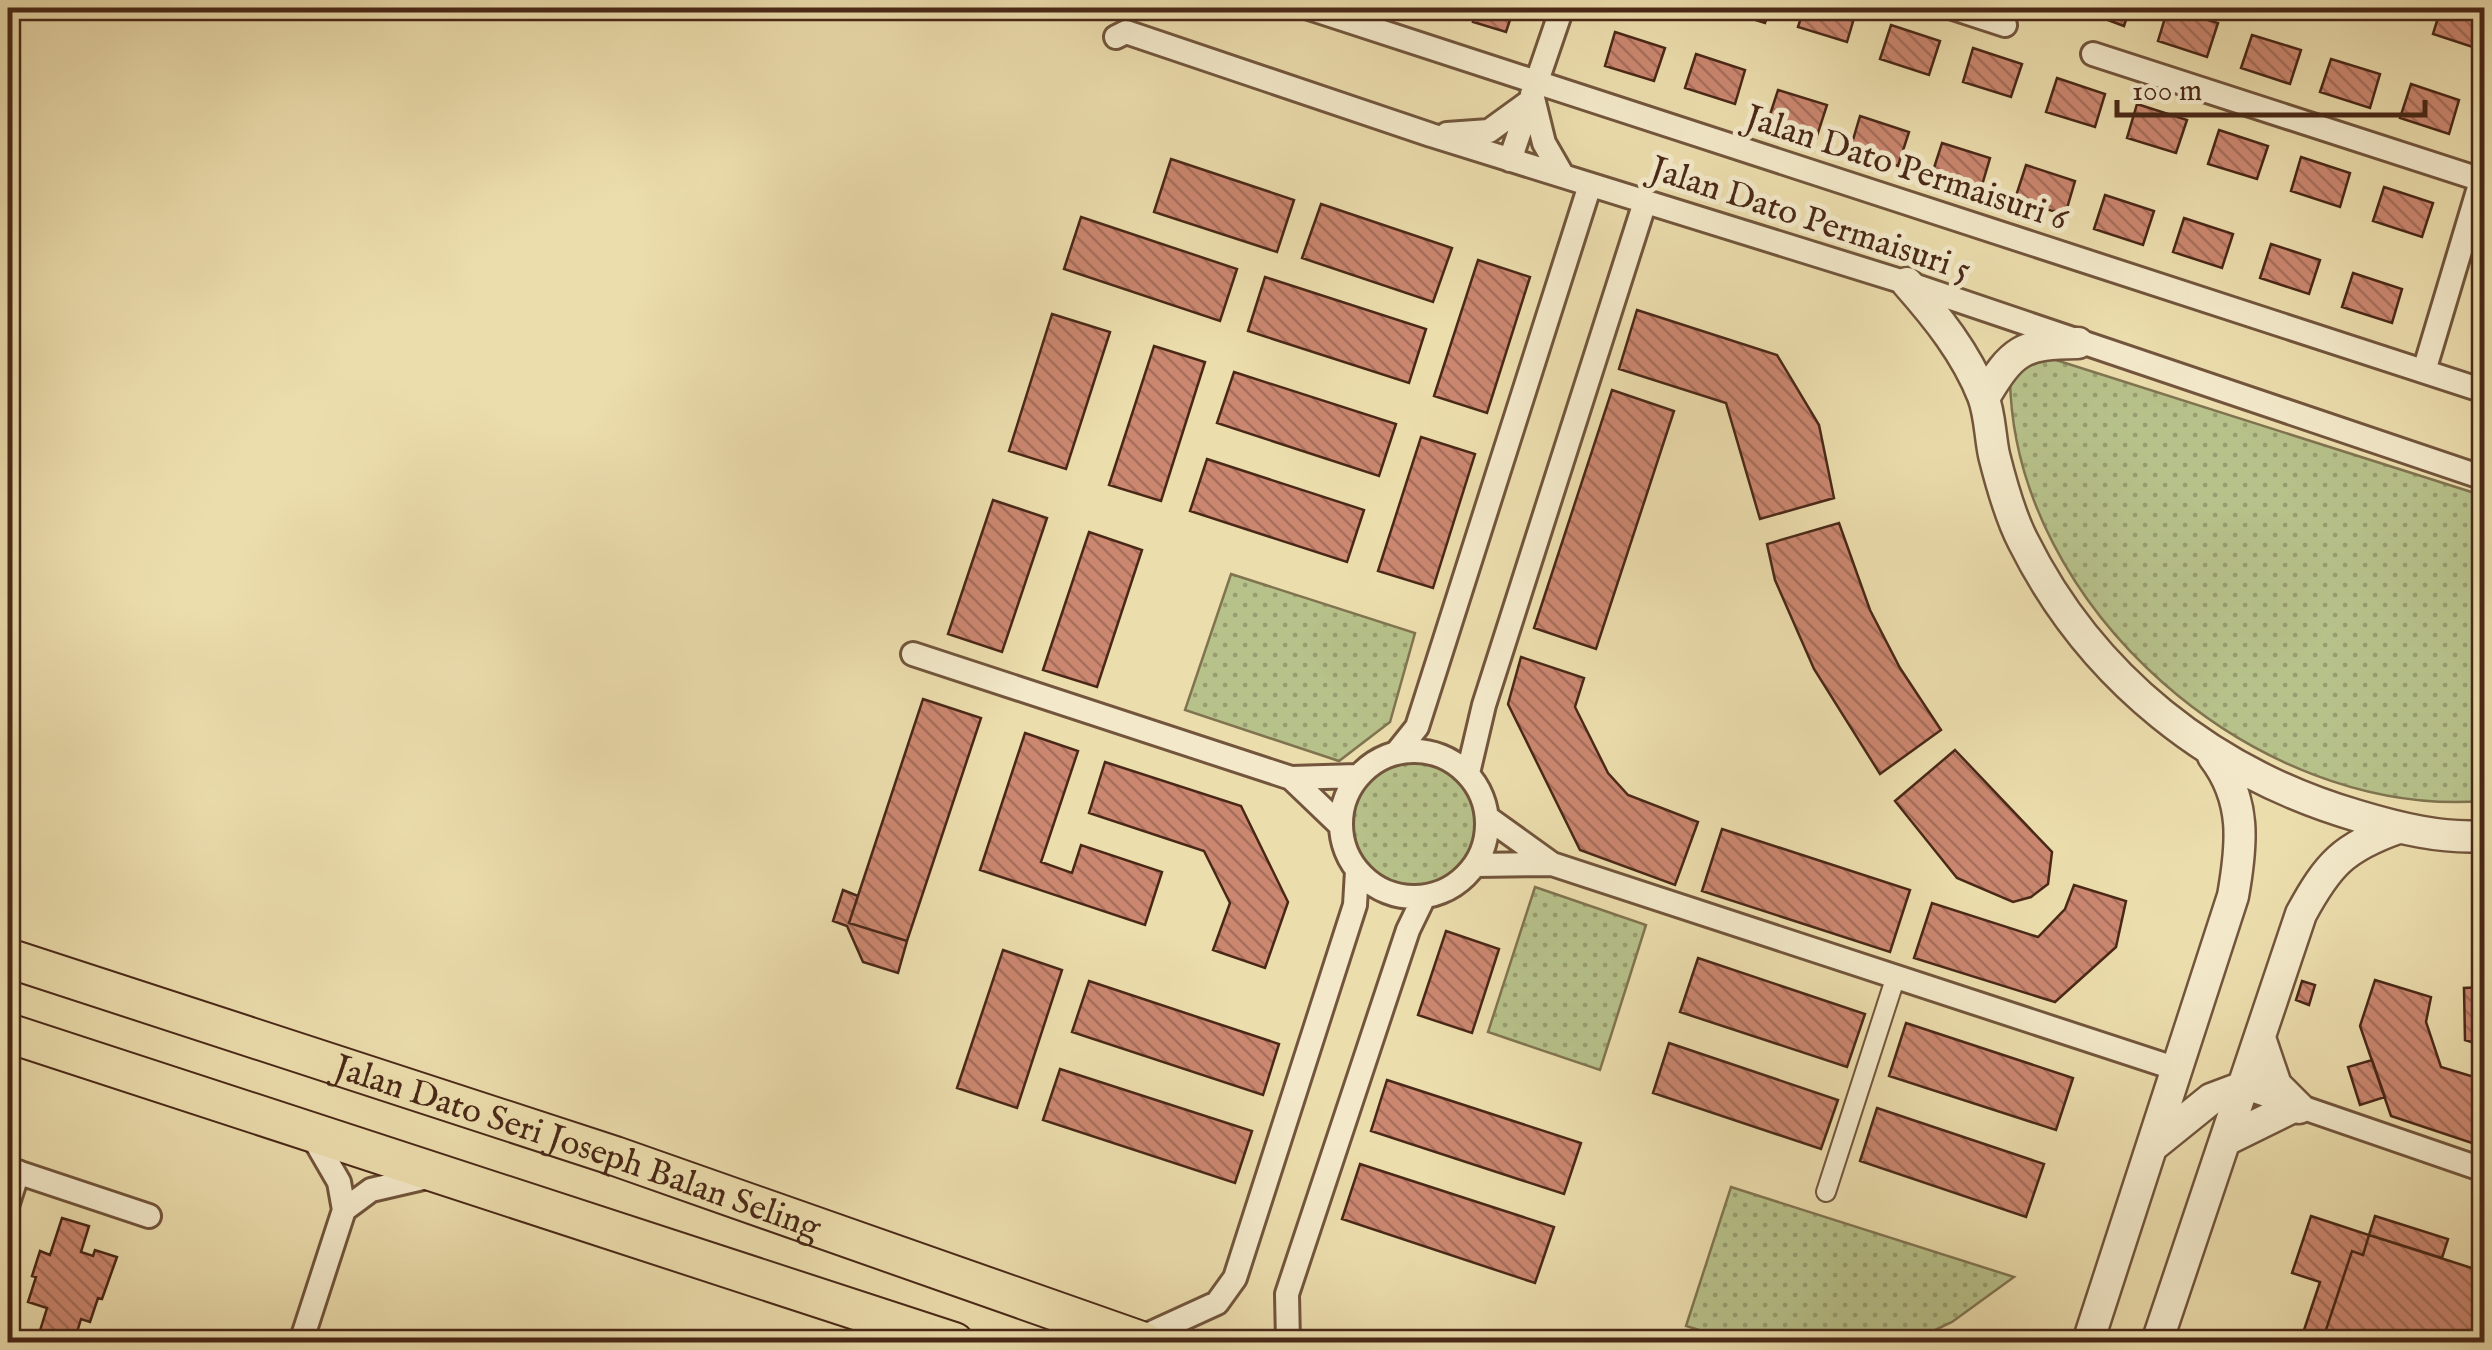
<svg xmlns="http://www.w3.org/2000/svg" width="2492" height="1350" font-family="'IM FELL English',serif">
  <style>
    .grass { fill: url(#grass-dots); stroke: #807450; stroke-width: 2.5 }
    .building { fill: url(#building-back-hatch); stroke: #492817; stroke-width: 2.5 }
    .lines { fill: none; stroke-linecap: round; stroke-linejoin: round }
    .pedestrian-casing { stroke: #72553c; stroke-width: 22 }
    .minor-casing { stroke: #72553c; stroke-width: 28 }
    .tertiary-casing { stroke: #72553c; stroke-width: 35 }
    .primary-casing { stroke: #492817; stroke-width: 42 }
    .pedestrian { stroke: #f3e9ca; stroke-width: 18 }
    .minor { stroke: #f3e9ca; stroke-width: 22 }
    .tertiary { stroke: #f3e9ca; stroke-width: 30 }
    .primary { stroke: #ecddad; stroke-width: 38 }
    .labels { text-anchor: middle; stroke-width: 10; stroke-linejoin: round; paint-order: stroke }
    .street-label { font-size: 35px; fill: #492817; stroke: #f3e9ca }
  </style>
  <defs>
    <pattern id="grass-dots" width="8" height="8" patternUnits="userSpaceOnUse" patternTransform="scale(2.5)"><rect width="8" height="8" fill="#b7c18a"/><path d="M2 2h.1M6 6h.1" fill="none" stroke="#979d70" stroke-width="1.8" stroke-linecap="round"/></pattern>
    <pattern id="building-back-hatch" width="6" height="6" patternUnits="userSpaceOnUse" patternTransform="scale(2.5)"><rect width="6" height="6" fill="#cb8770"/><path d="M-1 5l2 2M0 0l6 6M5-1l2 2" fill="none" stroke="#a76e5b"/></pattern>
  </defs>
  <rect width="100%" height="100%" fill="#ecddad"/>
  <filter id="stains"><feTurbulence type="fractalNoise" baseFrequency=".002" numOctaves="4"/><feColorMatrix values="0 0 0 0 .2 0 0 0 0 .09 0 0 0 0 .02 0 0 0 .5 -.17"/></filter>
  <radialGradient id="worn" r=".72"><stop offset=".6" stop-color="#630" stop-opacity="0"/><stop offset="1" stop-color="#630" stop-opacity=".3"/></radialGradient>
  <path class="grass" d="M2037,354l447,142v305c-228,18 -471,-193 -474,-423z
    M1231,574l184,59 -25,89 -51,39 -154,-51z
    M1351 824a62 62 0 1 1 124 0a62 62 0 1 1-124 0Z
    M1535,887l111,38 -46,145 -112,-38z
    M1731,1187l283,90 -62,45 -42,20h-172l-52,-16z"/>
  <path class="building" d="M1478,8h36l-8,24 -33,-10z
    M1717,8h53l-5,15z
    M1804,8h53l-10,34 -49,-15z
    M2076,8h54l-6,18z
    M2168,8l50,15 -11,34 -49,-16z
    M2441,8l43,6 -2,36 -49,-16z
    M1891,25l49,16 -11,34 -49,-16z
    M1615,32l50,16 -11,33 -49,-15z
    M2252,35l49,15 -11,34 -49,-16z
    M1973,48l49,16 -11,33 -48,-15z
    M1696,54l49,16 -10,34 -50,-16z
    M2331,59l49,15 -10,34 -50,-16z
    M2057,78l48,16 -10,33 -49,-15z
    M2411,84l48,16 -10,34 -49,-16z
    M1778,90l49,15 -11,34 -49,-15z
    M2137,104l50,16 -11,33 -49,-15z
    M1860,116l49,16 -11,34 -48,-16z
    M2219,130l49,16 -11,33 -49,-15z
    M1942,143l48,15 -10,34 -49,-15z
    M2301,157l49,16 -10,34 -49,-16z
    M1171,159l123,41 -17,52 -123,-40z
    M2026,165l49,16 -10,34 -50,-16z
    M2384,187l49,16 -11,34 -49,-16z
    M2105,195l49,16 -11,34 -49,-16z
    M1321,204l131,44 -19,54 -131,-44z
    M1081,217l156,52 -17,52 -156,-52z
    M2184,218l49,16 -11,34 -49,-16z
    M2271,244l49,16 -11,34 -49,-16z
    M1478,260l52,17 -43,136 -53,-17z
    M2353,273l49,16 -10,34 -50,-16z
    M1265,277l161,52 -17,54 -161,-52z
    M1637,310l140,45 42,70 15,73 -74,21 -34,-116 -107,-34z
    M1052,314l58,18 -44,137 -57,-18z
    M1154,346l51,16 -44,139 -52,-16z
    M1234,372l162,52 -17,52 -162,-53z
    M1612,390l62,21 -78,238 -62,-21z
    M1421,437l54,17 -42,134 -55,-17z
    M1207,459l157,51 -17,52 -157,-51z
    M993,500l54,18 -45,134 -54,-18z
    M1839,523l31,87 30,58 41,62 -61,44 -66,-105 -39,-89 -8,-36z
    M1089,532l53,18 -45,137 -54,-17z
    M1521,657l63,21 -9,29 33,66 20,22 70,27 -23,63 -95,-35 -72,-146z
    M923,699l58,19 -74,223 -58,-18z
    M1025,733l53,18 -37,111 31,11 9,-28 81,27 -17,53 -165,-55z
    M1955,750l97,102 -4,32 -17,13 -18,5 -56,-24 -62,-77z
    M1105,762l136,44 47,96 -23,66 -52,-18 17,-47 -26,-52 -115,-38z
    M1722,829l188,61 -20,62 -188,-61z
    M2074,885l52,16 -10,46 -61,55 -141,-44 18,-55 106,34 27,-28z
    M843,890l15,6 -9,27 58,18 -9,32 -35,-11 -16,-36 -14,-5z
    M1446,931l53,18 -27,84 -54,-18z
    M1003,950l59,20 -45,138 -60,-20z
    M1698,958l167,56 -18,53 -167,-55z
    M2375,980l56,17 -5,25 15,45 43,13v67l-93,-31 -31,-90z
    M1089,981l190,63 -16,51 -191,-63z
    M2302,981l13,4 -6,20 -13,-5z
    M2484,987v59l-19,-6 -1,-52z
    M1906,1023l167,55 -17,52 -167,-54z
    M1669,1043l169,57 -17,49 -168,-56z
    M2372,1060l13,37 -25,8 -12,-38z
    M1060,1069l192,62 -17,52 -192,-63z
    M1387,1080l194,63 -17,51 -193,-63z
    M1877,1108l167,56 -18,53 -166,-56z
    M1360,1164l194,63 -19,56 -193,-64z
    M2311,1216l58,19 -6,20 -11,-4 -30,91h-22l20,-60 -28,-9z
    M2375,1216l73,23 -6,19 -73,-23z
    M62,1218l27,8 -8,26 12,4 2,-6 22,7 -15,42 -4,-1 -8,24 -9,-3 -7,23h-66v-15l30,10 9,-29 -19,-6 8,-25 -4,-1 8,-25 10,4z
    M2369,1235l115,37v70h-162l30,-91 11,4z"/>
  <g class="lines">
    <g class="pedestrian-casing">
      <path id="pedestrian" d="M1826,1192l70,-216"/>
    </g>
    <g class="minor-casing">
      <path id="minor" d="M1309,8l1175,383
        M1953,8l52,17
        M1116,37l10,-5 305,103 476,148 577,195
        M2093,54l389,126
        M1532,94l12,49 19,33
        M1447,134l42,-3 40,-29
        M1510,160l52,-152
        M2424,371l60,-200
        M913,654l378,124 66,-2
        M1341 824a73 73 0 1 1 146 0a73 73 0 1 1-146 0Z
        M1397,752l20,-25 173,-542
        M1468,773l16,-68 161,-503
        M1291,778l49,47
        M1488,818l64,46
        M1476,865l76,-1 625,205
        M2243,1087l241,83
        M8,1169l141,47
        M8,1203l10,-31
        M344,1210l27,-20 56,-13
        M1136,1340l81,-37 18,-25 120,-373 2,-34
        M301,1342l43,-132 -5,-28 -29,-50
        M1288,1342l-1,-48 121,-364 16,-33"/>
    </g>
    <g class="tertiary-casing">
      <path id="tertiary" d="M1907,283c30,34 59,70 76,113 7,18 7,40 11,59 7,28 16,61 29,86 68,137 190,233 335,275 40,12 84,23 126,20
        M1984,398c28,-48 39,-55 94,-55
        M2260,1038l16,47 23,23
        M2226,1140l69,-34
        M2154,1145l57,-46 32,-12
        M2088,1342l145,-446c9,-51 14,-96 -20,-140
        M2157,1342l144,-428c27,-50 43,-67 97,-86"/>
    </g>
    <g class="primary-casing">
      <g id="primary">
        <path id="s1" d="M8,958l607,198 529,186"/>
        <path d="M8,1033l946,309"/>
      </g>
    </g>
    <use href="#pedestrian" class="pedestrian"/>
    <use href="#minor" class="minor"/>
    <use href="#tertiary" class="tertiary"/>
    <use href="#primary" class="primary"/>
  </g>
  <g class="labels">
    <g class="street-label">
      <text transform="translate(1907 167) rotate(18)" y="12">Jalan Dato Permaisuri 6</text>
      <text transform="translate(1811 218) rotate(18)" y="12">Jalan Dato Permaisuri 5</text>
      <text dy="12" stroke="none"><textPath href="#s1" startOffset="600">Jalan Dato Seri Joseph Balan Seling</textPath></text>
    </g>
  </g>
  <rect width="2492" height="1350" fill="none" stroke="#ecddad" stroke-width="40"/>
  <rect x="10" y="10" width="2472" height="1330" fill="none" stroke="#492817" stroke-width="5"/>
  <rect x="20" y="20" width="2452" height="1310" fill="none" stroke="#492817" stroke-width="2.5"/>
  <path d="M2117 100v15h308v-15" fill="none" stroke="#492817" stroke-width="5"/>
  <text x="2132" y="100" font-size="30" fill="#492817" stroke="#f3e9ca" stroke-width="8" paint-order="stroke">100 m</text>
  <rect width="100%" height="100%" filter="url(#stains)"/>
  <rect width="100%" height="100%" fill="url(#worn)"/>
</svg>
